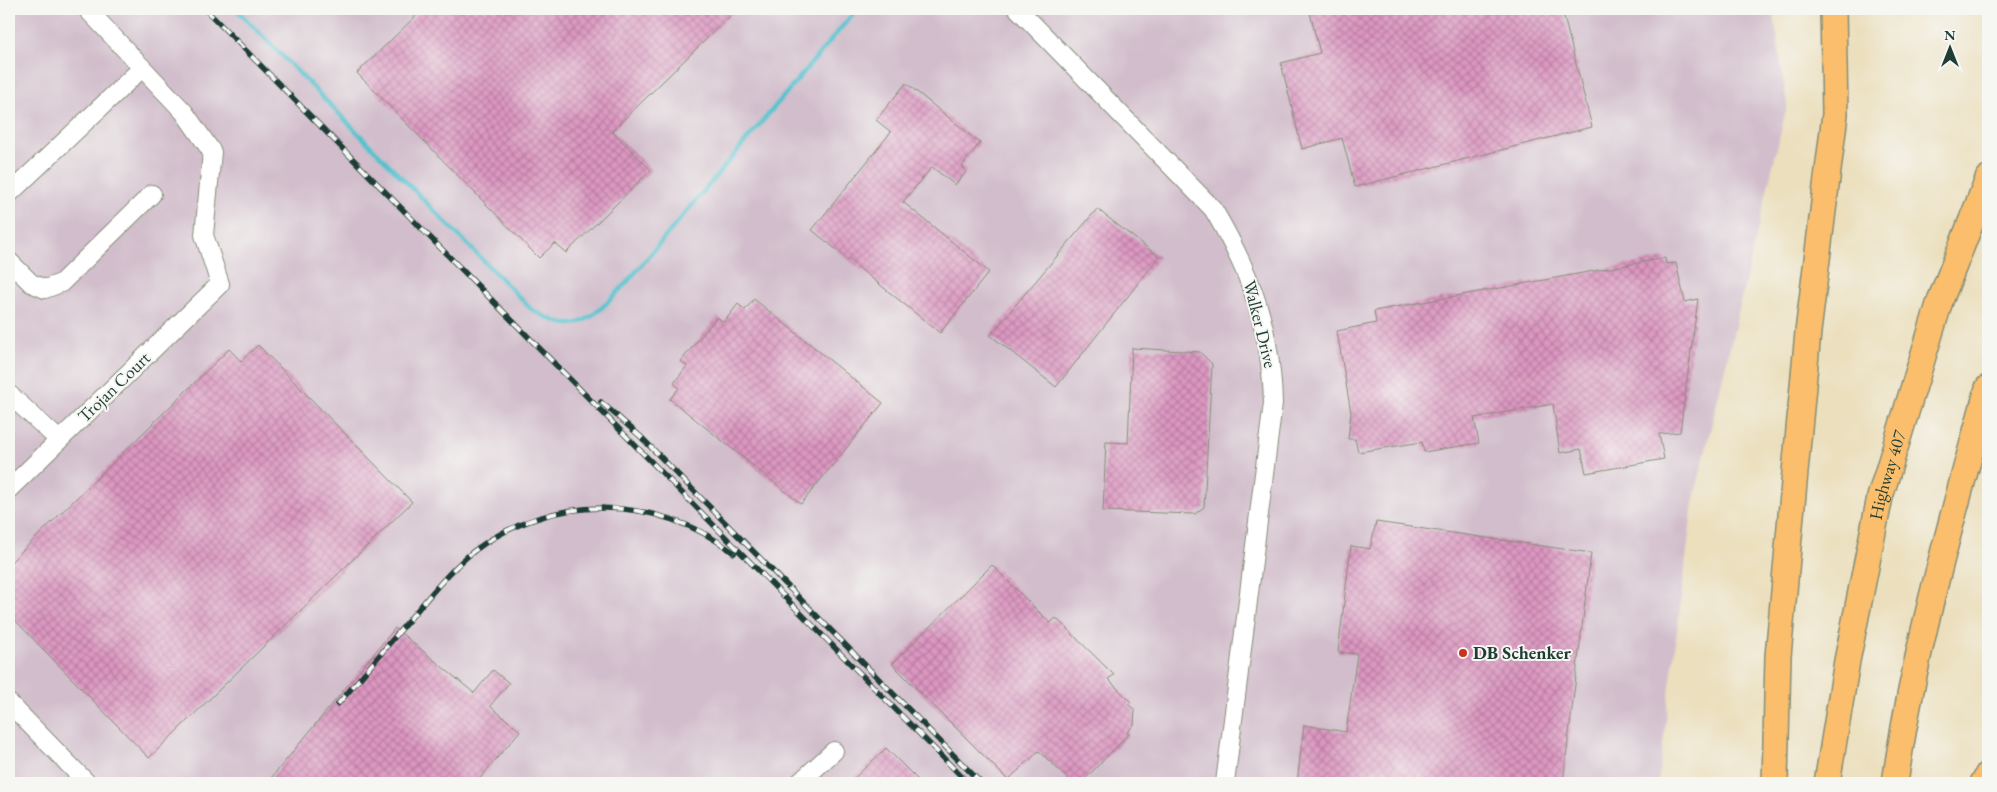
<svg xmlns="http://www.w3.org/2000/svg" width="1997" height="792" font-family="'EB Garamond',serif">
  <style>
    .industrial { fill: #d1bdcb }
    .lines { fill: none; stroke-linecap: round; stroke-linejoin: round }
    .stream { stroke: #55c1cd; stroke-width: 4.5 }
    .building { fill: url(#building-cross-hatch) }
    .minor-casing { stroke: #858e78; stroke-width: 20 }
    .highway-casing { stroke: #858e78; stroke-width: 28 }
    .minor { stroke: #fff; stroke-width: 18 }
    .highway { stroke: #fabe6d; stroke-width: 25 }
    .rail-casing { stroke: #1f3d34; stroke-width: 5.5 }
    .rail { stroke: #f6f6f2; stroke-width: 4; stroke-dasharray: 11; stroke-linecap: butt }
    .poi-dot { fill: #c8321e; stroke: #f6f6f2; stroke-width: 2 }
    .labels { text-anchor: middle; stroke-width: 4; stroke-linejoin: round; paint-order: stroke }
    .street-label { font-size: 18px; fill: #1f3d34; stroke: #f6f6f2 }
    .poi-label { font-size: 18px; font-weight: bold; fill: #1f3d34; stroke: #f6f6f2; text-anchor: start }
  </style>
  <defs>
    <pattern id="building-cross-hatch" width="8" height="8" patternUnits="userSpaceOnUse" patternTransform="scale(1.25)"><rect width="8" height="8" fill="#dd97c1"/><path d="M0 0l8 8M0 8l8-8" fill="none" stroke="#b37c9e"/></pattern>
  </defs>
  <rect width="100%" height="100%" fill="#f6f6f2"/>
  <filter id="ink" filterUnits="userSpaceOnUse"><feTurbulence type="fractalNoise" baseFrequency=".02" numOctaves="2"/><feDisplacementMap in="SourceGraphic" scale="10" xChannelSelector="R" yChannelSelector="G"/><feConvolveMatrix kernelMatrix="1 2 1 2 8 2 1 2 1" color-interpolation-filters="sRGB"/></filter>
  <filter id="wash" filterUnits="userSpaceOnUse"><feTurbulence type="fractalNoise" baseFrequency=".0096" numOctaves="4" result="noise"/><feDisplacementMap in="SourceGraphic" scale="20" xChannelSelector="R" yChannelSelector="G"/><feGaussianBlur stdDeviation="1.12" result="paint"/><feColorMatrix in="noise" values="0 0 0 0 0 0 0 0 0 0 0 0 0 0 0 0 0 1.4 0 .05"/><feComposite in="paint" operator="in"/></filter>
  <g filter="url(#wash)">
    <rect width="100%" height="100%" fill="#ebdfbd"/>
    <path class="industrial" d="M9,9h1764l14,97 -94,397 -35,280h-1649z"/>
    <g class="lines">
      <path class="stream" d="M236,9l295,300c12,6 27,16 41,15 20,-1 43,-30 56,-43l229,-272"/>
    </g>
    <g id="blocks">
      <path class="building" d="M423,9h314l-125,122 39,39 -85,83 -11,-10 -16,15 -182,-185z
        M1309,9h253l30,118 -237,60 -13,-49 -40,11 -21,-86 39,-10z
        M906,83l74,60 -18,23 5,5 -12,14 -23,-18 -29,35 86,70 -49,61 -128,-103 79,-98 -15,-12z
        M1097,209l62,48 -103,130 -66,-52z
        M1665,258l1,6 10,-1 9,39 13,-3 -18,133 -21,2 5,25 -78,14 -5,-24 -21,4 -7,-49 -79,14 5,25 -55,9 -2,-10 -64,10 -3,-13h-7l3,-26 -14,-82 39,-8 -2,-12z
        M754,299l129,104 -82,101 -131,-105 9,-11 -5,-5 13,-17 -6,-5 36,-44 7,5 14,-18 7,6z
        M258,345l154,157 -263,256 -140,-144v-50l220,-215 12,12z
        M1132,348l68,4 12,12 -8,143 -9,7 -92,-3 3,-69 22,1z
        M1376,522l215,31 -28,230h-266l7,-58 42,7 11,-78 -19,-2 13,-106 19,3z
        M992,565l58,58 6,-5 58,57 -6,4 23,23 -3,2 7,6 -1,15 -7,7 2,2 -48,49h-9l-33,-32 -31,29 -116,-116z
        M395,628l79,65 19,-23 16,13 -19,23 30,25 -44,52h-209z
        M886,748l35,35h-72z"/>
    </g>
  </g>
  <g filter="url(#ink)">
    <use href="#blocks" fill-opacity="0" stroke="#858e78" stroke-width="1"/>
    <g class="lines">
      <g class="minor-casing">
        <path id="minor" d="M1018,9l195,200c38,64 58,119 60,194l-48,380
          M9,194l133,-126
          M9,261l22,22 14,6 16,-6 91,-89
          M9,397l1,-2 49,45
          M9,489l211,-205 -16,-49 8,-83 -28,-40 -97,-103
          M9,703l78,80
          M799,783l35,-32"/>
      </g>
      <g class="highway-casing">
        <g id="highway">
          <path d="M1775,783l3,-127 30,-324 27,-218 -2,-105"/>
          <path id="s1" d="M1827,783l20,-122 33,-164 60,-196 48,-122"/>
          <path d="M1895,783c19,-134 57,-264 93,-395"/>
          <path d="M1983,783l5,-9"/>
        </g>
      </g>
      <use href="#minor" class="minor"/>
      <use href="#highway" class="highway"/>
      <g class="rail-casing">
        <path id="rail" d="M205,9l763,774
          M601,402l39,34 341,347
          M338,704c26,-30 51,-60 76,-90 19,-22 37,-45 60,-63 77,-58 184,-57 260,2"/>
      </g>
      <use href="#rail" class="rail"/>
    </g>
  </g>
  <circle class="poi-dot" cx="1463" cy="653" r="5"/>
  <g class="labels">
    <g class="street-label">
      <text transform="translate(1260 324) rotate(76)" y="6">Walker Drive</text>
      <text transform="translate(114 387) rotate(-44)" y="6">Trojan Court</text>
      <text dy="6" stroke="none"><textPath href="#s1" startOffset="314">Highway 407</textPath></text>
    </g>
    <g class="poi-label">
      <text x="1473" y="659">DB Schenker</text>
    </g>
  </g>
  <rect width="1997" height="792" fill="none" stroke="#f6f6f2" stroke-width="30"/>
  <g transform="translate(1950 48)" stroke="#f6f6f2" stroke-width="4" paint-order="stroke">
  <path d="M0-4L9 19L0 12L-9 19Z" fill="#1f3d34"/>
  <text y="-8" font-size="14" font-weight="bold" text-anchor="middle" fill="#1f3d34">N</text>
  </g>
</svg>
